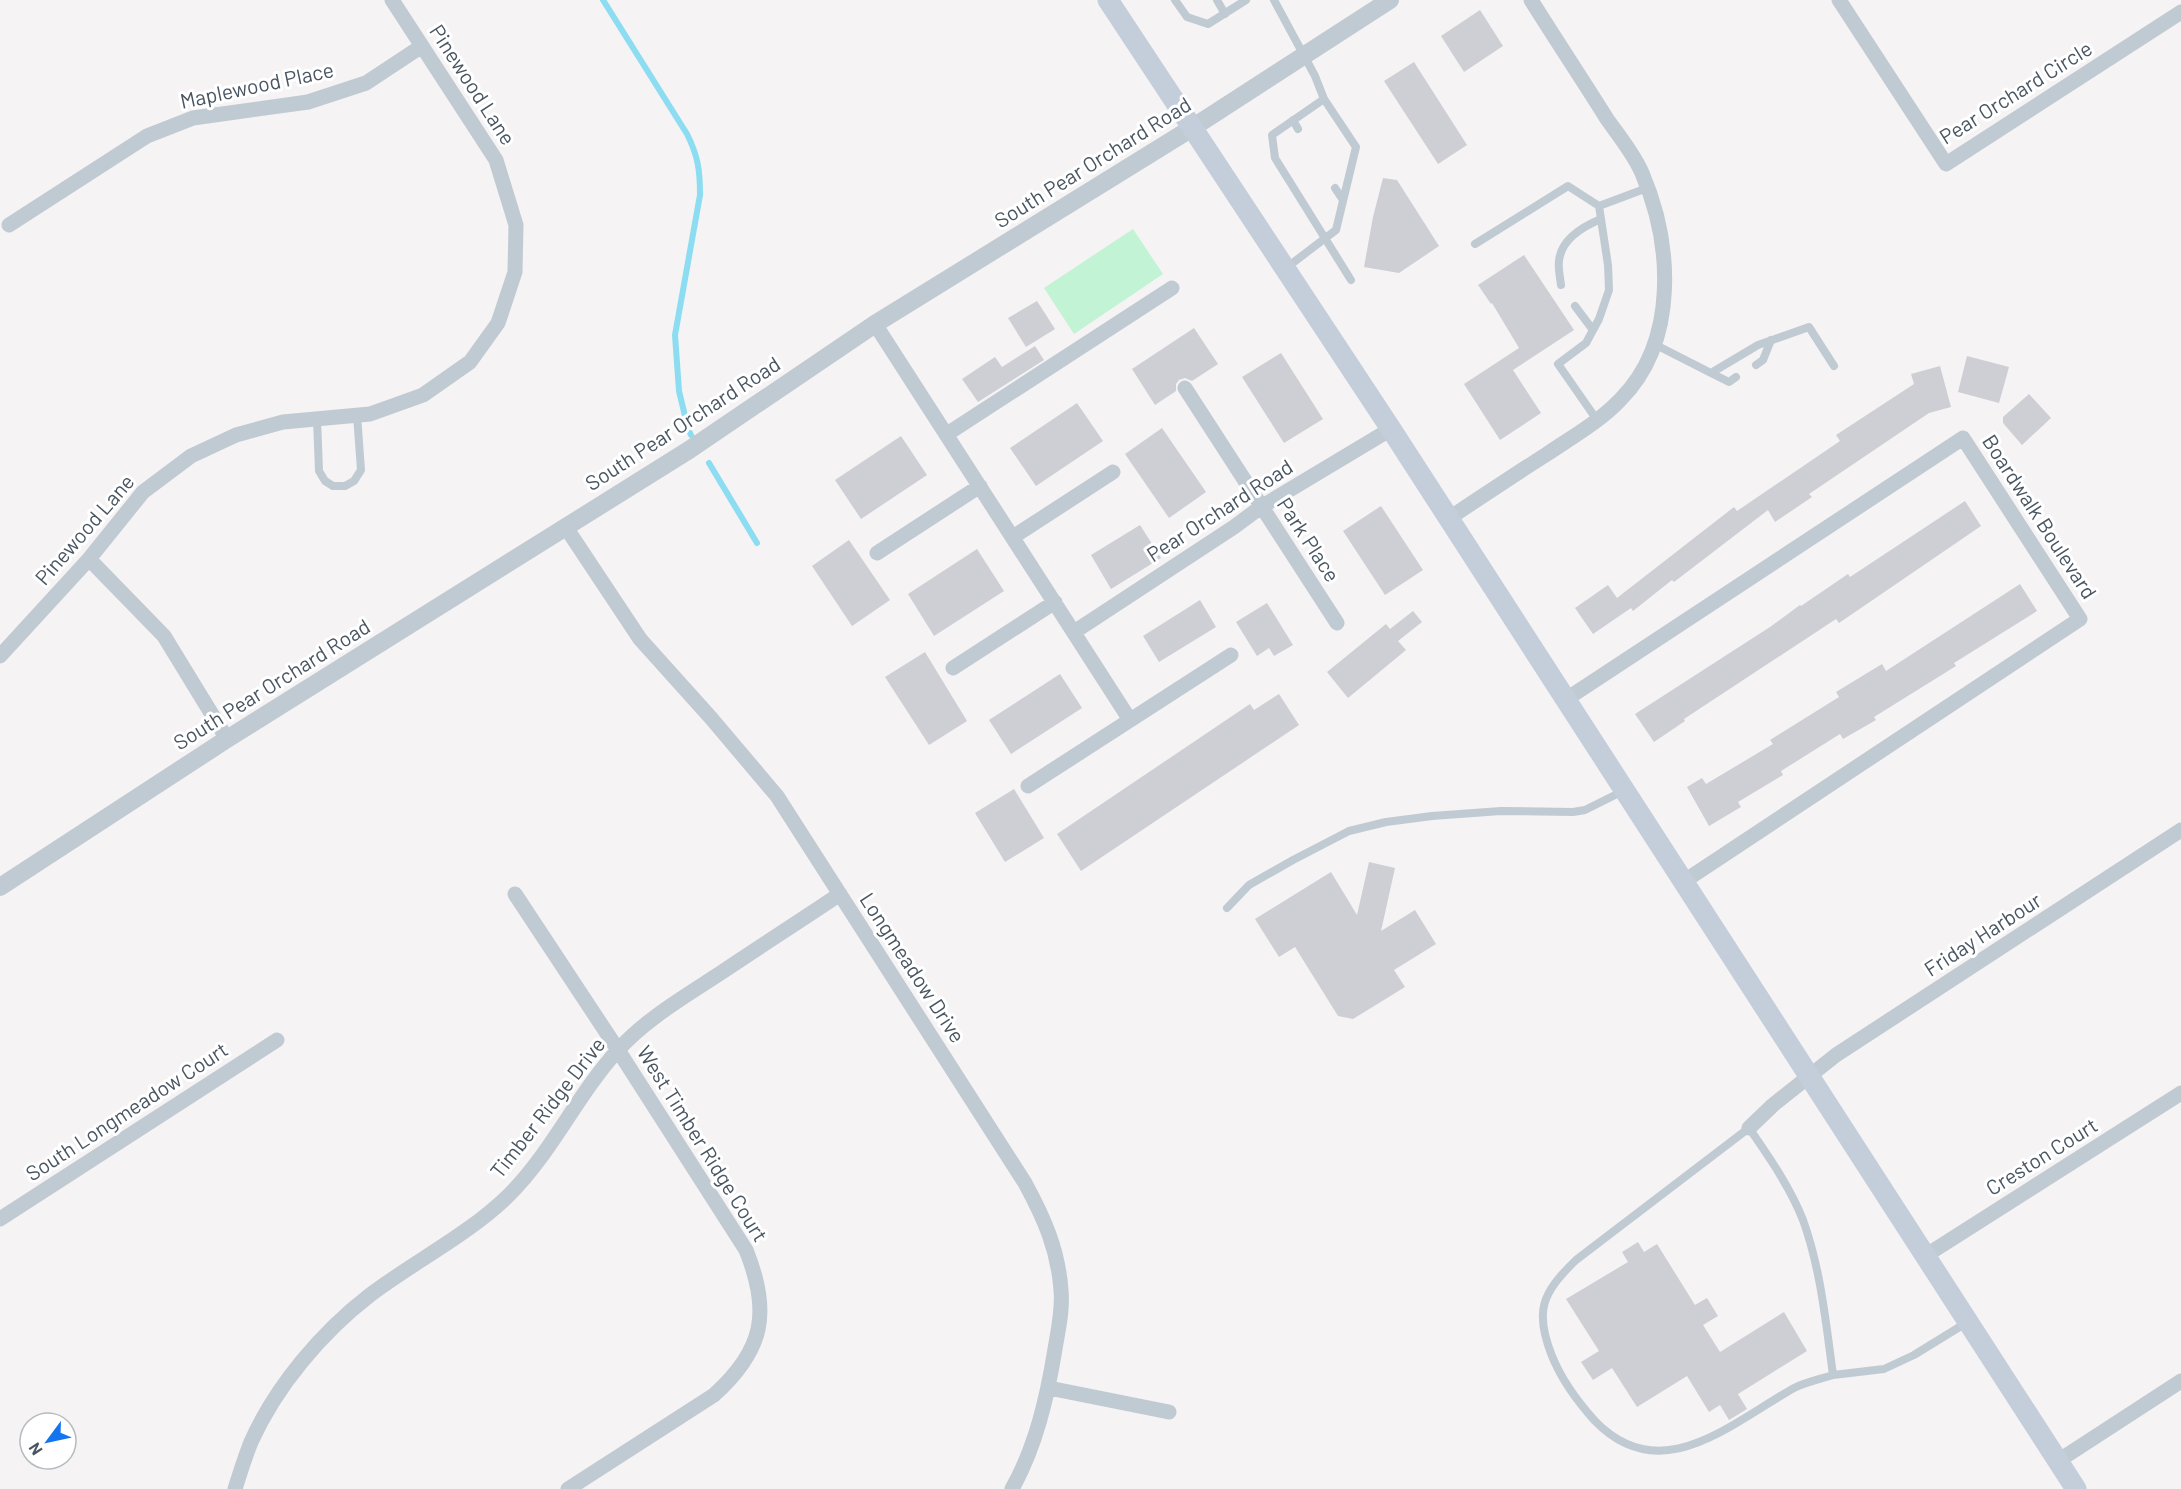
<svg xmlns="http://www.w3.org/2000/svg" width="2181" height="1489" font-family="Barlow,sans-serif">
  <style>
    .green { fill: #c1f3d4 }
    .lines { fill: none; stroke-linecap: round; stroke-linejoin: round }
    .stream { stroke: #8cddf1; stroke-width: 6 }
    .building { fill: #cdcfd5 }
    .service { stroke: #c0cad2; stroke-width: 8 }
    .minor { stroke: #c0cad2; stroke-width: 15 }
    .tertiary { stroke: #c0cad2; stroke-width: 18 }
    .secondary { stroke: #c3ceda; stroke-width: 21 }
    .labels { text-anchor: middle; stroke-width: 6; stroke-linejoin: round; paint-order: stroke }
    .street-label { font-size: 21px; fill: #495662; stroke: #fff }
  </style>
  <rect width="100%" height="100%" fill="#f5f3f3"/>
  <path class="green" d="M1133,229l30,45 -89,60 -30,-46z"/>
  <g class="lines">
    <path class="stream" d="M603,0l84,134c11,22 13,36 13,61l-25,140 4,56 6,25
      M688,429l3,6
      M709,463l48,80"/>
  </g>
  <path class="building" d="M1480,10l23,36 -39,26 -23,-36z
    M1414,62l53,83 -29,19 -54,-83z
    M1383,178l14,2 42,66 -40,27 -35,-6 9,-50z
    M1524,255l50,75 -61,40 28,43 -41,27 -36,-56 55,-36 -27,-45 -1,1 -13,-19z
    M1037,301l18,28 -29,18 -18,-29z
    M1194,328l24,36 -26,17 -7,-3 -6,2 -3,4v7l-21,14 -23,-36z
    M1035,346l9,14 -66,42 -16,-23 33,-22 7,10z
    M1281,353l42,66 -39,24 -42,-66z
    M1967,356l42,11 -10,36 -41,-11z
    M1940,366l11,41 -22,6 -120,81 3,3 -37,25 -7,-12 -94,72 -2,-2 -39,31 -2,-3 -38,26 -18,-26 33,-23 9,13 117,-91 3,4 103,-70 -4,-6 78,-51 -3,-10z
    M2029,394l22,24 -29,27 -19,-22v-6z
    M1077,403l26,38 -67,45 -26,-38z
    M1162,428l44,64 -37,26 -44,-64z
    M901,436l26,39 -66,44 -26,-39z
    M1965,501l16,25 -142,97 -3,-4 -152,100 1,2 -31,21 -19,-28 135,-87 30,-22 1,1 47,-32 2,3z
    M1381,506l42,64 -38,25 -42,-64z
    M1140,525l21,33 -50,31 -20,-34z
    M849,540l41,60 -38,26 -40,-60z
    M977,549l27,42 -70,45 -26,-42z
    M2020,584l17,27 -83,52 2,3 -82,51 2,3 -33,19 -3,-5 -59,37 2,4 -45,27 3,5 -32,19 -22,-39 15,-9 4,6 67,-40 -3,-4 69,-43 -3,-5 46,-28 4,7z
    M1200,600l16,27 -57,35 -16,-26z
    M1267,603l26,42 -19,11 -5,-8 -12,8 -21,-34z
    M1413,611l9,11 -24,19 8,9 -58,48 -21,-26 59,-48 4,5z
    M925,652l42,69 -38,24 -44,-68z
    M1060,674l22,34 -71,46 -22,-34z
    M1279,694l20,31 -218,146 -24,-37 193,-130 4,6z
    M1014,789l30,49 -39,24 -30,-49z
    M1369,862l26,6 -14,63 34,-21 21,34 -42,26 11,17 -52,32 -15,-3 -43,-69 -16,10 -24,-38 76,-47 26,43z
    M1638,1242l6,10 13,-8 38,61 12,-7 11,18 -15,9 17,27 64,-40 23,39 -69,43 9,15 -18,11 -9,-15 -11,7 -22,-36 -50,31 -25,-39 -19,12 -12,-18 18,-11 -33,-52 62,-37 -6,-10z"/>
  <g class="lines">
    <path class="service" d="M1175,0l12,17 21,7 38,-24
      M1217,0l8,14
      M1274,0l41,76 9,23 32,48 -20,83 -50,38
      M1324,99l-52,36 3,23 76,122
      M1293,120l5,9
      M1335,188l8,12
      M1475,244l93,-58 31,20 48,-18
      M1561,285c-1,-8 -3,-17 -2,-24 2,-22 25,-35 42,-42
      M1575,306l18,24
      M1654,344l57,29 47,-28 51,-18 25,39
      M1756,365l7,-5 8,-20
      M1711,373l18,9 7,-5
      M317,419l2,52 6,10 8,5h12l9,-5 7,-11 -4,-55
      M1597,420l-39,-56 28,-21 13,-24 10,-29 -1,-25 -9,-59
      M1227,908l22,-23 44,-25 56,-29 37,-9 46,-6 69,-5 72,1 12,-2 38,-19
      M1749,1128c20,29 41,59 54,92 18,50 23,104 30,155 -12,4 -27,7 -39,13 -64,36 -133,101 -199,33 -18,-20 -33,-40 -43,-65 -18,-45 -10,-63 24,-96z
      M1833,1375l51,-6 30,-14 52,-32"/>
    <path class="minor" d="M1839,0l107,164 235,-152
      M9,225l138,-89 46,-18 115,-16 58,-19 56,-37
      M875,324l255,396
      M1185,388l152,235
      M947,434l225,-146
      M1448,519c33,-22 66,-44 99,-65 25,-17 52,-32 73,-54 59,-59 52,-157 22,-227 -8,-19 -23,-37 -35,-54 -25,-40 -51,-79 -76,-119
      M565,526l75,113 71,79 66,78 248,387c19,35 33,66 36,107 2,19 -3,41 -6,59 -8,49 -19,97 -43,140
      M1013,537l100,-65
      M877,553l103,-67
      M89,559l75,77 63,103
      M1074,632l160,-105 27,-20 130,-78
      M0,656l89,-97 54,-67 48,-36 45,-21 47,-13 87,-8 53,-19 47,-33 28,-39 17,-51 1,-47 -20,-65 -104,-160
      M953,668l102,-66
      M1565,700l398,-262 117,181 -397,263
      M1028,786l203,-131
      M515,894l103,156 128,200c25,62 18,100 -32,145l-146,94
      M1749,1128l24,-23 63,-50 345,-225
      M0,1219l277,-179
      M1925,1256l256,-163
      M1049,1388l120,24
      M2058,1461l123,-80
      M235,1489c5,-16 10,-32 16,-47 25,-56 71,-110 119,-147 45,-34 98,-60 139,-100 43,-43 68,-100 109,-145 28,-31 66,-53 101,-76 40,-27 81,-53 121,-80"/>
    <path class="tertiary" d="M0,887l227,-148 462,-289 186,-126 317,-196 198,-128"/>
    <path class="secondary" d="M1108,0l283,429 685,1060"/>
  </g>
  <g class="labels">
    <g class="street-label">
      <text transform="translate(472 85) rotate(57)" y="7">Pinewood Lane</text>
      <text transform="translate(257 86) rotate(-12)" y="7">Maplewood Place</text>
      <text transform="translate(2016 93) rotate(-32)" y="7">Pear Orchard Circle</text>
      <text transform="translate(1093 163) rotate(-32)" y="7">South Pear Orchard Road</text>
      <text transform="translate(683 424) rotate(-33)" y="7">South Pear Orchard Road</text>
      <text transform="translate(1220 511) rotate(-33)" y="7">Pear Orchard Road</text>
      <text transform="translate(2039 517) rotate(57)" y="7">Boardwalk Boulevard</text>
      <text transform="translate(85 530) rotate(-49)" y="7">Pinewood Lane</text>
      <text transform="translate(1308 540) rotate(57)" y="7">Park Place</text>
      <text transform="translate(272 685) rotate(-32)" y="7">South Pear Orchard Road</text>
      <text transform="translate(1983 935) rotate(-33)" y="7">Friday Harbour</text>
      <text transform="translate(912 968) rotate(57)" y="7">Longmeadow Drive</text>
      <text transform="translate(548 1108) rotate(-52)" y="7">Timber Ridge Drive</text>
      <text transform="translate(127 1112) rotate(-33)" y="7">South Longmeadow Court</text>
      <text transform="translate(702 1144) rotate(58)" y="7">West Timber Ridge Court</text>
      <text transform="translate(2042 1157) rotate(-32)" y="7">Creston Court</text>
    </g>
  </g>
  <g transform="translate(48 1441) rotate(237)"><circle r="28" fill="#ffffff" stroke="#b6bbc0" stroke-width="1.5"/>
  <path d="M0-4.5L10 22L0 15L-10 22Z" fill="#1275ef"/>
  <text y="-9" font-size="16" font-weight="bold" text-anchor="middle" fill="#495662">N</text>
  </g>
</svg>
